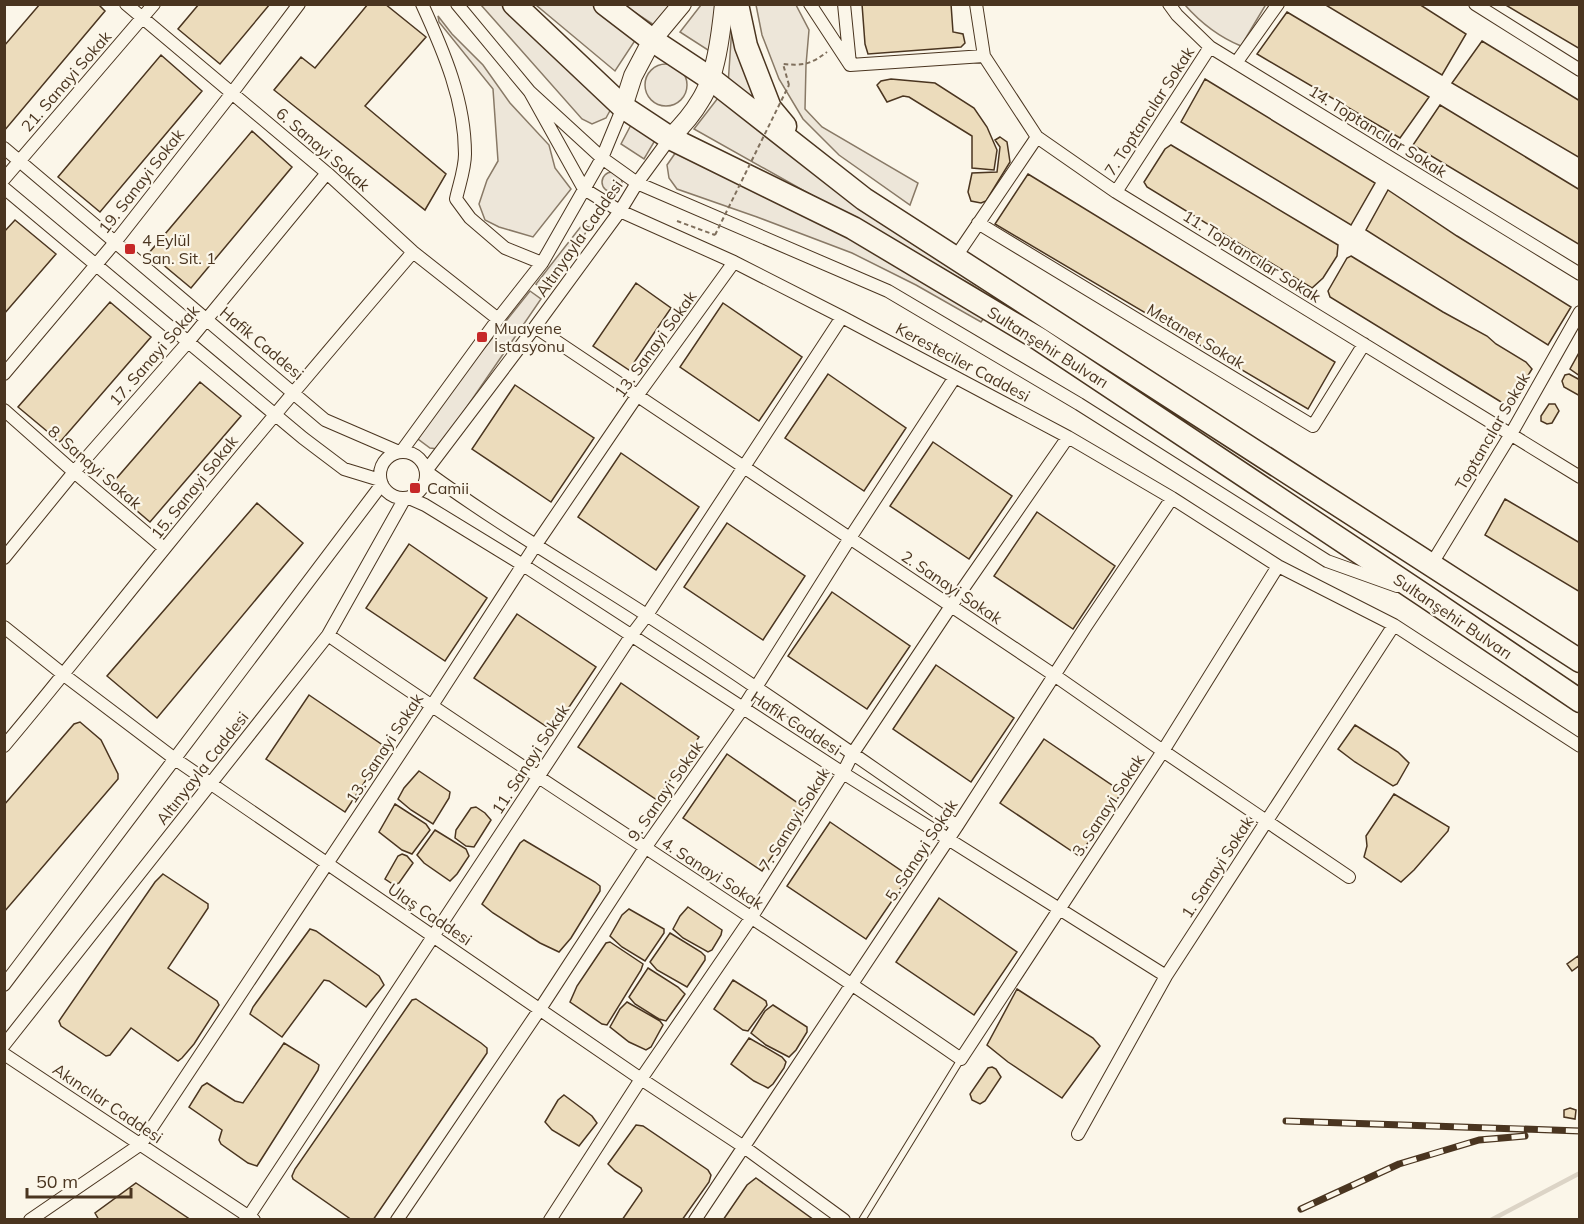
<svg xmlns="http://www.w3.org/2000/svg" width="1584" height="1224" font-family="Mulish,sans-serif">
  <style>
    .green { fill: #ede6d9; stroke: #887966; stroke-width: 1.5 }
    .lines { fill: none; stroke-linecap: round; stroke-linejoin: round }
    .stream { stroke: #dcd4c6; stroke-width: 4.5 }
    .building { fill: #ecdcbc; stroke: #4a3520; stroke-width: 1.5 }
    .lane-casing { stroke: #4a3520; stroke-width: 8 }
    .street-casing { stroke: #4a3520; stroke-width: 14 }
    .secondary-casing { stroke: #4a3520; stroke-width: 20 }
    .highway-casing { stroke: #4a3520; stroke-width: 25 }
    .path { stroke: #7f6f5c; stroke-width: 2; stroke-dasharray: 4.5 3; stroke-linecap: butt }
    .lane { stroke: #fbf6e9; stroke-width: 6 }
    .street { stroke: #fbf6e9; stroke-width: 12 }
    .secondary { stroke: #fbf6e9; stroke-width: 18 }
    .highway { stroke: #fbf6e9; stroke-width: 22 }
    .rail-casing { stroke: #4a3520; stroke-width: 7 }
    .rail { stroke: #fbf6e9; stroke-width: 4.5; stroke-dasharray: 14; stroke-linecap: butt }
    .path-bridge { stroke: #7f6f5c; stroke-width: 2; stroke-dasharray: 4.5 3; stroke-linecap: butt }
    .poi-dot { fill: #c62828; stroke: #fbf6e9; stroke-width: 2 }
    .labels { text-anchor: middle; stroke-width: 4.5; stroke-linejoin: round; paint-order: stroke }
    .street-label { font-size: 16px; fill: #4a3520; stroke: #fbf6e9 }
    .poi-label { font-size: 16px; fill: #4a3520; stroke: #fbf6e9; text-anchor: start }
  </style>
  <rect width="100%" height="100%" fill="#fbf6e9"/>
  <path class="green" d="M629,4l48,1 -23,20 -29,-19z
    M1264,4l1,2 -24,40c-22,-9 -41,-24 -56,-41z
    M481,5h26l105,102 -6,11 -14,6 -10,-5z
    M536,5h59l43,31 -23,35z
    M701,5h17l-7,47 -31,-20z
    M756,5h40l13,25 -3,35 -1,44 17,18 96,56 -8,22 -71,-50 -36,-36 -24,-40 -17,-44z
    M438,16l14,18 31,31 27,38 39,42 6,23 16,21 -38,48 -34,-10 -14,-7 -6,-16 8,-24 11,-19 -5,-72 -54,-67z
    M732,26l27,85 -31,-26z
    M645 85a21 21 0 1 1 42 0a21 21 0 1 1-42 0Z
    M721,94l360,250 -2,9 -107,-68 -278,-156z
    M633,121l24,16 -13,22 -23,-15z
    M676,152l87,38 223,125 -5,7 -65,-37 -64,-32 -95,-36 -80,-28 -8,-11 -2,-13z
    M602 182a10 10 0 1 1 20 0a10 10 0 1 1-20 0Z
    M582,225l7,2 -19,32 -25,32 -9,-7z
    M530,291l11,8 -103,150 -8,-1 -16,-12z"/>
  <g class="lines">
    <path class="stream" d="M1491,1220l89,-47"/>
  </g>
  <path class="building" d="M40,4h58l7,7 -101,120v-85z
    M199,4h71l-50,60 -42,-35z
    M368,4h17l41,33 -61,69 81,68 -21,36 -151,-120 27,-33 14,11z
    M862,4h89l2,28 10,2 2,9 -4,4 -93,7 -3,-10z
    M1324,4h95l47,30 -24,41z
    M1504,4h76v45z
    M1287,12l142,85 -29,41 -143,-84z
    M1482,41l98,60v57l-128,-75z
    M161,55l41,36 -102,121 -42,-35z
    M891,79l44,4 39,25 13,19 10,23 -3,20 -22,-2v-32l-63,-39 -6,-1 -16,6 -10,-17 4,-4z
    M1205,79l170,104 -24,42 -170,-103z
    M1440,105l140,85v55l-167,-100z
    M252,131l40,36 -101,121 -42,-35z
    M1000,137l7,5 3,20 -24,39 -5,2 -10,-2 -3,-9 4,-19 25,-1 3,-25 -5,-7z
    M1171,145l167,100 -1,11 -14,22 -11,10 -165,-101 -3,-5 21,-33z
    M1028,174l307,188 -27,47 -313,-185z
    M1388,190l69,46 114,71 -23,38 -182,-115z
    M15,220l41,34 -52,60v-82z
    M1351,256l92,56 44,24 9,8 30,18 6,7 -18,29 -8,7 -176,-108 -2,-6 19,-33z
    M636,283l35,25 -42,62 -36,-24z
    M110,302l41,35 -91,105 -42,-35z
    M723,303l79,54 -43,64 -79,-54z
    M1580,351v25l-10,-7z
    M828,374l78,54 -42,63 -79,-53z
    M1569,374l11,6v16l-16,-9 -2,-6 3,-6z
    M200,382l41,34 -91,106 -41,-35z
    M515,385l79,53 -43,64 -79,-53z
    M1549,404h6l4,7 -7,12 -5,1 -6,-3v-5z
    M933,442l79,54 -43,63 -79,-53z
    M621,453l78,54 -43,63 -78,-53z
    M1505,499l75,44v49l-95,-57z
    M257,503l46,40 -146,175 -50,-42z
    M1037,512l78,54 -42,63 -79,-53z
    M727,523l78,53 -42,64 -79,-53z
    M409,544l78,54 -42,63 -79,-53z
    M832,592l78,54 -43,63 -79,-53z
    M517,614l79,53 -43,64 -79,-53z
    M936,665l78,53 -43,64 -78,-53z
    M621,683l78,54 -42,63 -79,-53z
    M309,695l78,53 -42,64 -79,-53z
    M80,722l21,18 17,34v5l-114,133v-107l70,-81z
    M1355,725l43,27 11,11 -12,21 -4,2 -38,-24 -17,-13z
    M1044,739l78,53 -43,64 -79,-53z
    M727,754l78,54 -43,63 -79,-53z
    M419,771l31,21 -1,6 -16,26 -22,-14 -13,-11 6,-11z
    M1394,794l55,33 -1,4 -34,39 -13,12 -37,-25 3,-11 -1,-10z
    M395,804l31,20 4,6 -18,24 -10,-4 -23,-18z
    M476,807l9,6 6,7 -17,27 -8,-1 -11,-8 1,-8 15,-22z
    M830,822l79,54 -43,63 -79,-53z
    M435,830l31,19 3,7 -12,18 -7,7 -26,-18 -7,-8z
    M524,840l71,42 5,4v5l-29,47 -12,14 -19,-9 -47,-30 -11,-9 38,-61z
    M402,854l5,2 6,7 -14,20 -5,2 -9,-6 13,-23z
    M163,874l45,30v4l-40,60 49,33 2,4 -25,39 -12,14 -4,3 -47,-33 -21,27 -4,1 -45,-30 -2,-5 96,-139z
    M939,898l78,54 -43,63 -78,-53z
    M688,907l34,23 -1,5 -9,15 -4,2 -25,-14 -10,-9 7,-13z
    M629,909l35,20v4l-19,28 -23,-14 -12,-11 12,-21z
    M310,929l6,2 63,45 5,9 -18,22 -37,-26 -5,-1 -42,57 -32,-23 3,-7z
    M670,933l31,19 4,4v4l-18,27 -30,-17 -7,-8z
    M610,942l33,22 -2,6 -34,55 -5,-1 -32,-22 7,-16 29,-43z
    M1578,956l2,3v6l-8,6 -5,-7z
    M648,968l30,19 7,7 -19,27 -7,-2 -24,-15 -6,-7z
    M733,980l33,21 1,4 -19,26 -5,-1 -29,-21z
    M1017,989l76,49 7,8 -38,52 -54,-36 -21,-17z
    M416,999l65,44 6,5v5l-114,167h-21l-59,-41 -1,-3 3,-7 117,-169z
    M627,1002l33,19 3,4 -12,22 -5,3 -17,-8 -19,-15 10,-18z
    M773,1005l34,22v5l-11,18 -7,7 -23,-12 -15,-12 14,-22z
    M749,1038l33,19 4,5 -2,6 -11,16 -5,4 -14,-7 -23,-17z
    M284,1043l31,19 4,3 -1,5 -61,96 -9,-3 -27,-19 -2,-4 3,-10 -33,-23 13,-21 5,-3 28,18 8,2z
    M992,1067l4,2 5,8 -16,24 -5,3 -8,-4 -2,-6 18,-26z
    M564,1095l28,21 5,7 -18,23 -27,-16 -7,-8 13,-22z
    M1570,1108l6,2 -1,9 -11,-2v-7z
    M636,1125l7,1 65,44 3,5 -2,7 -27,38h-60l20,-29 -1,-3 -26,-17 -7,-7z
    M756,1178l58,42h-91l24,-35z
    M136,1183l55,37h-92l-4,-7z"/>
  <g class="lines">
    <g class="lane-casing">
      <path id="lane" d="M862,1220l99,-161"/>
    </g>
    <g class="street-casing">
      <path id="street" d="M126,4l201,169 86,79 85,67
        M422,4c22,48 43,97 43,150 0,15 -6,31 -9,45l14,19 35,30 37,15
        M457,4l73,88 72,66 35,25 251,108 191,113 248,157 70,25
        M810,4l40,61 134,-9
        M844,4l6,60
        M976,4l8,52 53,81 79,55 464,285
        M1169,4l8,11 33,32 370,227
        M1475,4l105,66
        M1236,63l42,-59
        M530,92l54,97 36,22 114,51 108,55 226,120 104,61 106,68 116,59 186,121
        M4,148l321,272 74,32
        M4,179l150,-175
        M4,188l299,250 41,31 36,11
        M1116,192l94,-145
        M978,223l335,203 51,-82
        M955,258l82,-121
        M535,327l519,348 109,76 186,126
        M4,374l112,-133 116,-148 67,-89
        M4,410l70,62 90,76
        M380 475a23 23 0 1 1 46 0a23 23 0 1 1-46 0Z
        M401,452l97,-133 44,-56 60,-105 21,-51
        M426,471l109,-144 85,-116 17,-28 33,-45
        M427,472c71,52 147,96 221,144 105,68 207,139 309,210
        M409,498l16,7 98,60 320,208 323,203
        M4,558l70,-86 114,-130 139,-169
        M1431,565l80,-131 69,-122
        M4,627l60,48 111,84 466,320 103,68 100,73
        M328,635c209,145 424,279 633,424l202,-308 115,-185
        M4,746c55,-65 107,-132 161,-198 81,-100 164,-198 248,-296
        M4,985l378,-501
        M4,1045l324,-410 77,-137
        M4,1054l250,166
        M1078,1134l88,-158 228,-351
        M30,1220l111,-76 290,-437 104,-161 102,-150 97,-134
        M245,1220l4,-4 382,-580 16,-21 195,-298
        M397,1220l143,-211 105,-161 98,-140 107,-170 105,-161
        M550,1220l91,-141 110,-161 92,-145 10,-20 98,-147 117,-169
        M695,1220l262,-394 129,-200 86,-128"/>
    </g>
    <g class="secondary-casing">
      <path id="secondary" d="M623,107l10,-31 19,-36 30,-36
        M670,138c11,-11 22,-23 30,-37 16,-24 21,-68 24,-97"/>
    </g>
    <g class="highway-casing">
      <path id="highway" d="M514,4l109,103 47,31 183,90 186,111 386,257 155,105
        M605,4l47,36 59,39 153,120 716,462
        M737,4l9,42 24,62 15,18"/>
    </g>
    <path class="path" d="M789,85l-6,-21c21,2 28,0 44,-12
      M677,221l38,14"/>
    <use href="#lane" class="lane"/>
    <use href="#street" class="street"/>
    <use href="#secondary" class="secondary"/>
    <use href="#highway" class="highway"/>
    <g class="rail-casing">
      <path id="rail" d="M1286,1121l294,10
        M1301,1209l98,-45 80,-24 46,-4"/>
    </g>
    <use href="#rail" class="rail"/>
    <path class="path-bridge" d="M715,235l74,-150"/>
  </g>
  <g class="poi-dot">
    <rect x="124" y="243" width="12" height="12" rx="3"/>
    <rect x="476" y="331" width="12" height="12" rx="3"/>
    <rect x="409" y="482" width="12" height="12" rx="3"/>
  </g>
  <g class="labels">
    <g class="street-label">
      <text transform="translate(66 81) rotate(-49)" y="6">21. Sanayi Sokak</text>
      <text transform="translate(1149 111) rotate(-57)" y="6">7. Toptancılar Sokak</text>
      <text transform="translate(1378 131) rotate(32)" y="6">14. Toptancılar Sokak</text>
      <text transform="translate(323 149) rotate(41)" y="6">6. Sanayi Sokak</text>
      <text transform="translate(141 181) rotate(-52)" y="6">19. Sanayi Sokak</text>
      <text transform="translate(579 238) rotate(-55)" y="6">Altınyayla Caddesi</text>
      <text transform="translate(1252 256) rotate(32)" y="6">11. Toptancılar Sokak</text>
      <text transform="translate(1196 336) rotate(31)" y="6">Metanet Sokak</text>
      <text transform="translate(262 343) rotate(40)" y="6">Hafik Caddesi</text>
      <text transform="translate(655 344) rotate(-54)" y="6">13. Sanayi Sokak</text>
      <text transform="translate(1048 347) rotate(32)" y="6">Sultanşehir Bulvarı</text>
      <text transform="translate(154 355) rotate(-49)" y="6">17. Sanayi Sokak</text>
      <text transform="translate(963 362) rotate(28)" y="6">Keresteciler Caddesi</text>
      <text transform="translate(1492 431) rotate(-60)" y="6">Toptancılar Sokak</text>
      <text transform="translate(95 467) rotate(41)" y="6">8. Sanayi Sokak</text>
      <text transform="translate(194 487) rotate(-51)" y="6">15. Sanayi Sokak</text>
      <text transform="translate(952 587) rotate(34)" y="6">2. Sanayi Sokak</text>
      <text transform="translate(1453 616) rotate(34)" y="6">Sultanşehir Bulvarı</text>
      <text transform="translate(796 723) rotate(33)" y="6">Hafik Caddesi</text>
      <text transform="translate(384 748) rotate(-57)" y="6">13. Sanayi Sokak</text>
      <text transform="translate(530 759) rotate(-57)" y="6">11. Sanayi Sokak</text>
      <text transform="translate(202 768) rotate(-52)" y="6">Altınyayla Caddesi</text>
      <text transform="translate(665 791) rotate(-55)" y="6">9. Sanayi Sokak</text>
      <text transform="translate(1108 805) rotate(-57)" y="6">3. Sanayi Sokak</text>
      <text transform="translate(794 819) rotate(-58)" y="6">7. Sanayi Sokak</text>
      <text transform="translate(921 850) rotate(-57)" y="6">5. Sanayi Sokak</text>
      <text transform="translate(1217 867) rotate(-57)" y="6">1. Sanayi Sokak</text>
      <text transform="translate(713 873) rotate(33)" y="6">4. Sanayi Sokak</text>
      <text transform="translate(430 914) rotate(34)" y="6">Ulaş Caddesi</text>
      <text transform="translate(108 1103) rotate(34)" y="6">Akıncılar Caddesi</text>
    </g>
    <g class="poi-label">
      <text x="142" y="246">4 Eylül<tspan x="142" dy="18">San. Sit. 1</tspan></text>
      <text x="494" y="334">Muayene<tspan x="494" dy="18">İstasyonu</tspan></text>
      <text x="427" y="494">Camii</text>
    </g>
  </g>
  <rect width="1584" height="1224" fill="none" stroke="#4a3520" stroke-width="12"/>
  <path d="M27 1188v9h104v-9" fill="none" stroke="#4a3520" stroke-width="3"/>
  <text x="36" y="1188" font-size="18" fill="#4a3520" stroke="#fbf6e9" stroke-width="4.5" paint-order="stroke">50 m</text>
</svg>
